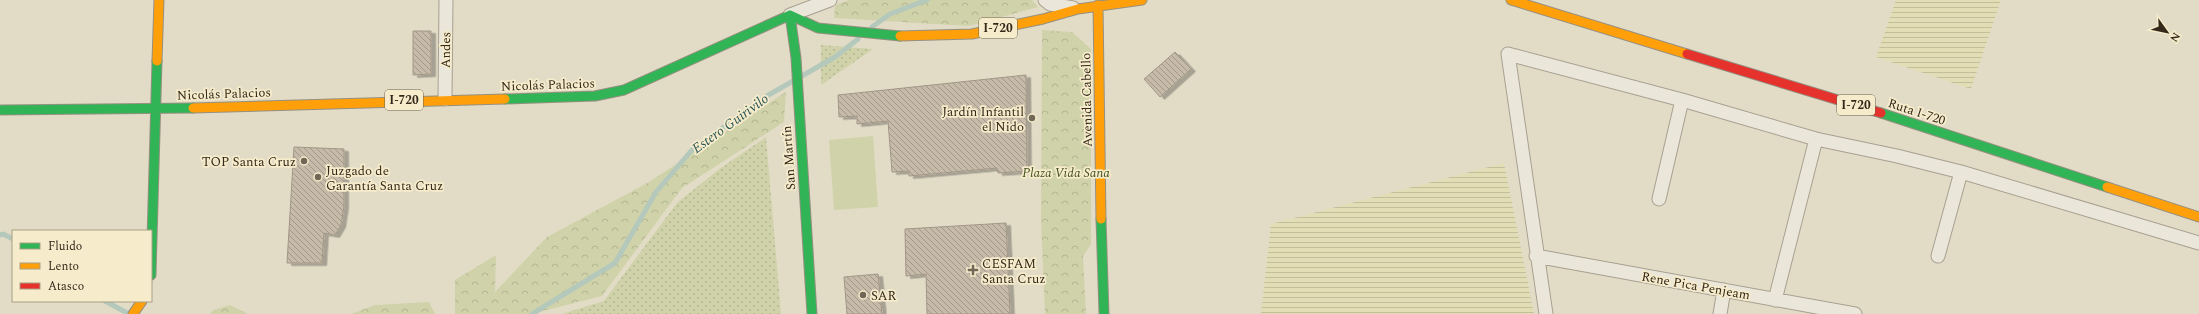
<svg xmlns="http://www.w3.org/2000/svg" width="2199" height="314" font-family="Spectral,serif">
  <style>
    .farmland { fill: url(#farmland-rules) }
    .grass { fill: url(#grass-dots) }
    .forest { fill: url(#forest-crowns) }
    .pitch { fill: #d0d3a9 }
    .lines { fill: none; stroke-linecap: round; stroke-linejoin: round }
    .stream { stroke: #b4c8bc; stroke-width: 5 }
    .building { fill: url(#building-back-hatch); stroke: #a29787; filter: url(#shadow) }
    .street-casing { stroke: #a7a091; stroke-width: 15 }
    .fast-casing { stroke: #969081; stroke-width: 11 }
    .slow-casing { stroke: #969081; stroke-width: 11 }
    .jam-casing { stroke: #969081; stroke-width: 11 }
    .street { stroke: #eae6d9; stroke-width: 13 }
    .fast { stroke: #30b455; stroke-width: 9 }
    .slow { stroke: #ff9f0a; stroke-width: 9 }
    .jam { stroke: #e5322d; stroke-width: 9 }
    .poi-dot { fill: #716757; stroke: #f6eccb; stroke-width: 1.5 }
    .labels { text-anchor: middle; stroke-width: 3.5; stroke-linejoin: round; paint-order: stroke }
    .shield { fill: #f6eccb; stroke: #6e634f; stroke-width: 1 }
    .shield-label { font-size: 12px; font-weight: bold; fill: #34281a }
    .street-label { font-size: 13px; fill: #34281a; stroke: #f6eccb }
    .poi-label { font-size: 13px; fill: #34281a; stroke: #f6eccb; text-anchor: start }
    .park-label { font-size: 13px; font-style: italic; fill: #425120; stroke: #f6eccb }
    .water-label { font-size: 14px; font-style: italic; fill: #295554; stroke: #f6eccb }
  </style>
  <defs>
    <pattern id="farmland-rules" width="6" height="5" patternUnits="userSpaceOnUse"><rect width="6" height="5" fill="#e3ddb6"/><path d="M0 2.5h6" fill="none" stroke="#c3be9c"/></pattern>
    <pattern id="grass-dots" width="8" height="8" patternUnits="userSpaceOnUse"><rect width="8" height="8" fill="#d0d3a9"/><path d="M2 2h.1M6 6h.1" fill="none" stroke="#b3b591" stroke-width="1.8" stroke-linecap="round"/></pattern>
    <pattern id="forest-crowns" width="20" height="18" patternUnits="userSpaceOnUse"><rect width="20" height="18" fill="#d0d3a9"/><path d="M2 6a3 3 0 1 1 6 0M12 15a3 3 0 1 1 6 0" fill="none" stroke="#b3b591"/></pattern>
    <pattern id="building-back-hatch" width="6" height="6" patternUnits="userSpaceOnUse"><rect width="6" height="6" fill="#c6baa8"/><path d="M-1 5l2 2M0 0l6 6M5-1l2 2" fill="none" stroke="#a29788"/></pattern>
    <filter id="shadow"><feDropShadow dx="4.5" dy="2.5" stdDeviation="0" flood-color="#0004"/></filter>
  </defs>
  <rect width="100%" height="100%" fill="#e2dcc7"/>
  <path class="farmland" d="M1896,0h105l-30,89 -95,-32z
    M1504,163l30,151h-273l10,-90z"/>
  <path class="grass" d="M821,45l52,4 -52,36z
    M766,137l15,177h-219l42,-13 73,-98 41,-33z"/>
  <path class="forest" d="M849,0h183l6,7 -69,19 -135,-8 1,-13z
    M1042,30l30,2 19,17v195l-8,12 3,58h-41l-4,-93z
    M786,92l-2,30 -102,66 -80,108 -71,18h-76v-34l41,-25 -1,37 52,-55 102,-55z
    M429,302l6,12h-84l24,-9z
    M230,305l18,9h-38l3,-4z"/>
  <path class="pitch" d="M873,136l5,71 -44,3 -5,-70z"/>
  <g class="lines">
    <path class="stream" d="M872,27l18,-13 37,-14
      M802,76l33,-19 23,-18
      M0,235l3,-1 10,5
      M105,301l24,13
      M532,314l83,-51 41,-71 35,-41 74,-54 28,-16"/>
  </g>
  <path class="building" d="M413,31h18v43l-18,1z
    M1175,52l16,17 -31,28 -16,-18z
    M1026,75l1,96 -29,2 -1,-5 -88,8v-5l-17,1 -4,-51 -31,3v-8l-18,1 -1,-22z
    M294,147l50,2v57l-3,19 -6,10 -11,-2 -2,30h-35z
    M1006,223l4,91h-83l-1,-40 -20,2 -1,-47z
    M878,274l4,40h-35l-3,-37z"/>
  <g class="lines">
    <g class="street-casing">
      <path id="street" d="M1045,0l5,4 23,4
        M790,15l40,-15
        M445,99l1,-99
        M1659,199l23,-99
        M1536,256l319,58
        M1938,256l23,-84
        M1775,300l41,-161
        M1546,314l-38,-260 174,46 134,39 81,17 64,16 238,71
        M1720,314l4,-24"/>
    </g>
    <g class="fast-casing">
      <path id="fast" d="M790,15l6,43 16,256
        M505,99l90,-3 29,-6 166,-75 28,13 82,8
        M0,110l193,-2
        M1881,113l226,74
        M1101,219l3,95
        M151,275l6,-214"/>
    </g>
    <g class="slow-casing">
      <path id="slow" d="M1511,0l176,54
        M1098,5l3,214
        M900,36l72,-2 71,-15 35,-10 64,-9
        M157,61l2,-61
        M193,108l312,-9
        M2107,187l92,30
        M133,314l9,-13"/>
    </g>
    <g class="jam-casing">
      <path id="jam" d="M1687,54l194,59"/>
    </g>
    <use href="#street" class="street"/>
    <use href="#fast" class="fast"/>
    <use href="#slow" class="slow"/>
    <use href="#jam" class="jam"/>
  </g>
  <g class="poi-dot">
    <circle cx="1032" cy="118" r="4"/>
    <circle cx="304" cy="161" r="4"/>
    <circle cx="318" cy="177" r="4"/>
    <path d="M971 264h4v4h4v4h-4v4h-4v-4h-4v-4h4z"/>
    <circle cx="863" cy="295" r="4"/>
  </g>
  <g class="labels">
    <g class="shield">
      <rect x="979" y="18" width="38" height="20" rx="3"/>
      <rect x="385" y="90" width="38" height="20" rx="3"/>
      <rect x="1837" y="95" width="38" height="20" rx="3"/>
    </g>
    <g class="shield-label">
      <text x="998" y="32">I-720</text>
      <text x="404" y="104">I-720</text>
      <text x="1856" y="109">I-720</text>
    </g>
    <g class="street-label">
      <text transform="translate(445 50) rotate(-89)" y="5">Andes</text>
      <text transform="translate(548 84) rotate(-2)" y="5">Nicolás Palacios</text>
      <text transform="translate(224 93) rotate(-2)" y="5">Nicolás Palacios</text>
      <text transform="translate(1086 100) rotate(-91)" y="5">Avenida Cabello</text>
      <text transform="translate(1917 111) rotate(18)" y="5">Ruta I-720</text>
      <text transform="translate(788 158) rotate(-94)" y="5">San Martín</text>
      <text transform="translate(1696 285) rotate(10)" y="5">Rene Pica Penjeam</text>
    </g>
    <g class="poi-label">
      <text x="1024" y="116" text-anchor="end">Jardín Infantil<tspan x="1024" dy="15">el Nido</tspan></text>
      <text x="296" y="166" text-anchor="end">TOP Santa Cruz</text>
      <text x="326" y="175">Juzgado de<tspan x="326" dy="15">Garantía Santa Cruz</tspan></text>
      <text x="982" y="268">CESFAM<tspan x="982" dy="15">Santa Cruz</tspan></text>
      <text x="871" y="300">SAR</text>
    </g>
    <g class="park-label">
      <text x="1066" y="177">Plaza Vida Sana</text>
    </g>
    <g class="water-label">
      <text transform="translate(730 123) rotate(-36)" y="5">Estero Guirivilo</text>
    </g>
  </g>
  <rect x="12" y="230" width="140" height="72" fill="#f6eccb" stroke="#a89e84"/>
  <rect x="20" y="243" width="20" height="6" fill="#30b455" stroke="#a89e84"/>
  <text x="48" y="250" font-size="12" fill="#34281a">Fluido</text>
  <rect x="20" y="263" width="20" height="6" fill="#ff9f0a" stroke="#a89e84"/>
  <text x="48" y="270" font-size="12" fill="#34281a">Lento</text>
  <rect x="20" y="283" width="20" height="6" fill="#e5322d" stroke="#a89e84"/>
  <text x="48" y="290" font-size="12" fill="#34281a">Atasco</text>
  <g transform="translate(2167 32) rotate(123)" stroke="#f6eccb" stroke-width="3" paint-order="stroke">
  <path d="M0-3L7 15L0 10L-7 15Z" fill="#34281a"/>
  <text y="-6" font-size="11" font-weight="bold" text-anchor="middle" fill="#34281a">N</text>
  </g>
</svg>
